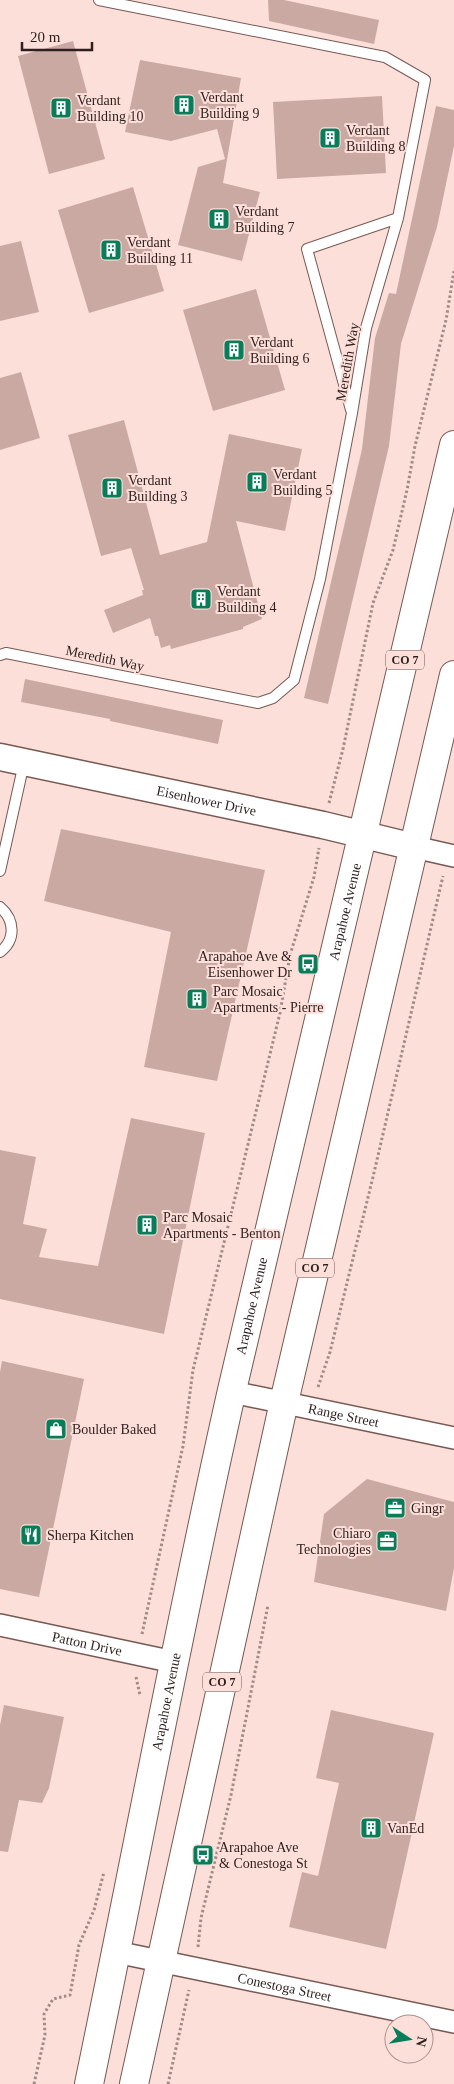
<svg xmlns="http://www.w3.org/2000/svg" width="454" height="2084" font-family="Georgia,serif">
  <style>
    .building { fill: #cba9a3 }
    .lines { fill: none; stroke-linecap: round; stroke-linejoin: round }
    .service-casing { stroke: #775853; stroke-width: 12 }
    .minor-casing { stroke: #775853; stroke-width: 24 }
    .tertiary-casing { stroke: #775853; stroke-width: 29 }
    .primary-casing { stroke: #775853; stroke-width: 30 }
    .path { stroke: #a28b87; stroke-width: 3; stroke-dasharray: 2.5 2.5; stroke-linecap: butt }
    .service { stroke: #fff; stroke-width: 10 }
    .minor { stroke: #fff; stroke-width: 21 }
    .tertiary { stroke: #fff; stroke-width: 26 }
    .primary { stroke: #fff; stroke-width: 28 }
    .labels { text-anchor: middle; stroke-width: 4; stroke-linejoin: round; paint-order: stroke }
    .shield { fill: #fddfda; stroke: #6b5956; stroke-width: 1 }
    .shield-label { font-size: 12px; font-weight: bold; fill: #2c1f1d }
    .poi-label { font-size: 14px; fill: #2c1f1d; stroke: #fddfda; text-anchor: start }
    .street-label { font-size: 14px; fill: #2c1f1d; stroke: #fddfda }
  </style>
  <rect width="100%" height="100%" fill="#fddfda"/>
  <path class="building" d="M268,0h16l95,20 -5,24 -105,-23z
    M73,41l32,118 -56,15 -31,-118z
    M140,60l101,18 -18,105 37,9 -18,69 -64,-16 20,-78 27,-8 -8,-30 -46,12 -46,-9z
    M382,96l4,77 -109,6 -4,-77z
    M436,106l18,4v36l-17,81 -36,117 -12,102 -61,258 -24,-6 58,-249 13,-111 14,-45 7,1z
    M133,187l31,104 -75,22 -31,-103z
    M21,241l18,71 -39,9v-75z
    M256,289l29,101 -72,21 -30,-101z
    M21,372l19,66 -40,12v-72z
    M124,420l36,135 47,-13 22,-108 73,15 -17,82 -49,-10 26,98 -19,8v2l-72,20 -1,-4 -9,3 -3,-12h-3l-5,-18 -37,15 -9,-23 39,-15 -1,-5h2l-13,-42 -30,8 -33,-121z
    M25,679l198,41 -5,24 -108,-23v-2l-89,-17z
    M61,829l204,41 -48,211 -73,-14 27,-135 -127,-31z
    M131,1118l74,15 -41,201 -164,-35v-149l36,7 -13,67 24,5 -8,28 59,9z
    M2,1361l82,18 -45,218 -39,-8v-217z
    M367,1479l87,23v66l-8,43 -132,-29 10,-68z
    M4,1705l60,12 -15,71 -7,15 -23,-3 -11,52 -8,-1v-126z
    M331,1710l103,23 -48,216 -97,-22 13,-55 16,4 21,-93 -23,-5z"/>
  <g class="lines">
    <g class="service-casing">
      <path id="service" d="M351,410l-44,-161 91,-31
        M0,655l6,-2 252,50 15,-5 21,-18 26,-101 32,-166 14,-85 32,-110 27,-138 -40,-23 -286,-57
        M0,871l24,-108
        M0,907c15,13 16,33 0,45"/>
    </g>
    <g class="minor-casing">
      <g id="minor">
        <path d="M414,847l40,9"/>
        <path id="s1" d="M232,1392l222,46"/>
        <path id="s2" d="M0,1625l174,37"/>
        <path id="s3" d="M116,1952l338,70"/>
      </g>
    </g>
    <g class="tertiary-casing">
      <g id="tertiary">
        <path id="s4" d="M0,757l323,68 91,22"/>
      </g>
    </g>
    <g class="primary-casing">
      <g id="primary">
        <path id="s5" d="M89,2084c48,-231 91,-464 143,-694 72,-316 151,-630 222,-945"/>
        <path d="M134,2084l150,-682 170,-727"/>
      </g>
    </g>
    <path class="path" d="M329,803l14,-54 30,-146 20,-53 14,-60 8,-44 31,-126 8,-49
      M318,1387l12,-35 43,-175 70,-301
      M142,1634l41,-188 10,-76 87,-357 10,-58 24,-78 5,-29
      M136,1677l4,18
      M198,1947l3,-29 30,-123 37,-190
      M34,2084l11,-49 -1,-21 9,-15 17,-4 9,-50 15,-35 10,-38
      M168,2084l21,-94"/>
    <use href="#service" class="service"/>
    <use href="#minor" class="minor"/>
    <use href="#tertiary" class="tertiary"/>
    <use href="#primary" class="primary"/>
  </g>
  <defs>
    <g id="building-square" transform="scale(1.125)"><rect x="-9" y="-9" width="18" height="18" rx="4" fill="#097c59" stroke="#fddfda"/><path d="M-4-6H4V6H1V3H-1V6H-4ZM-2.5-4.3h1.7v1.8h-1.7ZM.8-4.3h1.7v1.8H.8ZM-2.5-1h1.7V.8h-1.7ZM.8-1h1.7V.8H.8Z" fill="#fff"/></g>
    <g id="bus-square" transform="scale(1.125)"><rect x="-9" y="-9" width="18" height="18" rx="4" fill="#097c59" stroke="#fddfda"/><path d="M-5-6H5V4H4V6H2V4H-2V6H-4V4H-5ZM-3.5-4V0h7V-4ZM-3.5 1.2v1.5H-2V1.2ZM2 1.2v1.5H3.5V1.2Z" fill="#fff"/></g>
    <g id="shop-square" transform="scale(1.125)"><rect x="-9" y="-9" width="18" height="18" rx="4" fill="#097c59" stroke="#fddfda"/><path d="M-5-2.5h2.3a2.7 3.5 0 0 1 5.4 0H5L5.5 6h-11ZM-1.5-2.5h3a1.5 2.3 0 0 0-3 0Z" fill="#fff"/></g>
    <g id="office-square" transform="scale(1.125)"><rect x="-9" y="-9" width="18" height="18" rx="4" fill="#097c59" stroke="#fddfda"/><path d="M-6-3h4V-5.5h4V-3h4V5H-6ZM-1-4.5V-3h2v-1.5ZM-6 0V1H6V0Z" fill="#fff"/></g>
    <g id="restaurant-square" transform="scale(1.125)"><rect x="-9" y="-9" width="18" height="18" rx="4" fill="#097c59" stroke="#fddfda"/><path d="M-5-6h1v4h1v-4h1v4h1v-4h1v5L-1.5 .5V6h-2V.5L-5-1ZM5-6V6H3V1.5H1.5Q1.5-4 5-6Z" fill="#fff"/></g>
  </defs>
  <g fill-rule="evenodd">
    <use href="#building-square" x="184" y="105"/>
    <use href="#building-square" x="61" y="108"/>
    <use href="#building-square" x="330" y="138"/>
    <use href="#building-square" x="219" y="219"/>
    <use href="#building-square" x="111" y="250"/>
    <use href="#building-square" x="234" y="350"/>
    <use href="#building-square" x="257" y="482"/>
    <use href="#building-square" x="112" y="488"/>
    <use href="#building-square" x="201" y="599"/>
    <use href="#bus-square" x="308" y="964"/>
    <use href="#building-square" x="197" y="999"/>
    <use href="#building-square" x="147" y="1225"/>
    <use href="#shop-square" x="56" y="1429"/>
    <use href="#office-square" x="395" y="1508"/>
    <use href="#restaurant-square" x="31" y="1535"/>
    <use href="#office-square" x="387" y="1541"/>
    <use href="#building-square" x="371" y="1828"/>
    <use href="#bus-square" x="203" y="1855"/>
  </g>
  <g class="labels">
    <g class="shield">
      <rect x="386" y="650.5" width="38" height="19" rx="4"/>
      <rect x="296" y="1258.5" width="38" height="19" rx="4"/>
      <rect x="203" y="1672.5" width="38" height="19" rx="4"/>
    </g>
    <g class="shield-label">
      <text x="405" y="664">CO 7</text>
      <text x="315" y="1272">CO 7</text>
      <text x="222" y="1686">CO 7</text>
    </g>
    <g class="poi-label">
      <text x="200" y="102">Verdant<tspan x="200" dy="16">Building 9</tspan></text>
      <text x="77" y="105">Verdant<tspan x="77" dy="16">Building 10</tspan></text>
      <text x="346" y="135">Verdant<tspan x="346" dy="16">Building 8</tspan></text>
      <text x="235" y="216">Verdant<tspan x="235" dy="16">Building 7</tspan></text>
      <text x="127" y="247">Verdant<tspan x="127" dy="16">Building 11</tspan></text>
      <text x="250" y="347">Verdant<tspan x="250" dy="16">Building 6</tspan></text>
      <text x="273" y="479">Verdant<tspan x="273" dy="16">Building 5</tspan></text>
      <text x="128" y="485">Verdant<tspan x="128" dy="16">Building 3</tspan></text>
      <text x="217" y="596">Verdant<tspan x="217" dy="16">Building 4</tspan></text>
      <text x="292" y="961" text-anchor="end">Arapahoe Ave &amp;<tspan x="292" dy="16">Eisenhower Dr</tspan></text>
      <text x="213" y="996">Parc Mosaic<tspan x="213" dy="16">Apartments - Pierre</tspan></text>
      <text x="163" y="1222">Parc Mosaic<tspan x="163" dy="16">Apartments - Benton</tspan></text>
      <text x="72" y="1434">Boulder Baked</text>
      <text x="411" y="1513">Gingr</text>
      <text x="371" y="1538" text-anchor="end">Chiaro<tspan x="371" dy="16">Technologies</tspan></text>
      <text x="47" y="1540">Sherpa Kitchen</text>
      <text x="387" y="1833">VanEd</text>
      <text x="219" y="1852">Arapahoe Ave<tspan x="219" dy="16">&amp; Conestoga St</tspan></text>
    </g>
    <g class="street-label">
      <text transform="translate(347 362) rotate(-80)" y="5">Meredith Way</text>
      <text transform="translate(105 658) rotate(12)" y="5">Meredith Way</text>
      <text dy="5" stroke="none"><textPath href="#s4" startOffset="211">Eisenhower Drive</textPath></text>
      <text dy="5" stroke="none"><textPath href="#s5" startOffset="1200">Arapahoe Avenue</textPath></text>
      <text dy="5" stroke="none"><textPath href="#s5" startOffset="795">Arapahoe Avenue</textPath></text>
      <text dy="5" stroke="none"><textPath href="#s1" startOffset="114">Range Street</textPath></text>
      <text dy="5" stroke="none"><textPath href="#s2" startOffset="89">Patton Drive</textPath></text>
      <text dy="5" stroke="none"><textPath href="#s5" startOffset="390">Arapahoe Avenue</textPath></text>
      <text dy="5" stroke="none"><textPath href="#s3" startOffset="172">Conestoga Street</textPath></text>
    </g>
  </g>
  <g transform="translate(409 2039) rotate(102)"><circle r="24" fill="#fddfda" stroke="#a9928e"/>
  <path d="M0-4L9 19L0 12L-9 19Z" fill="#097c59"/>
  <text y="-8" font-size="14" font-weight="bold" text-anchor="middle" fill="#2c1f1d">N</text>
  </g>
  <path d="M22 42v8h70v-8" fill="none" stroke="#2c1f1d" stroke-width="2.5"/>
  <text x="30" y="42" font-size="15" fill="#2c1f1d" stroke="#fddfda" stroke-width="4" paint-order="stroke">20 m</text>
</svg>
